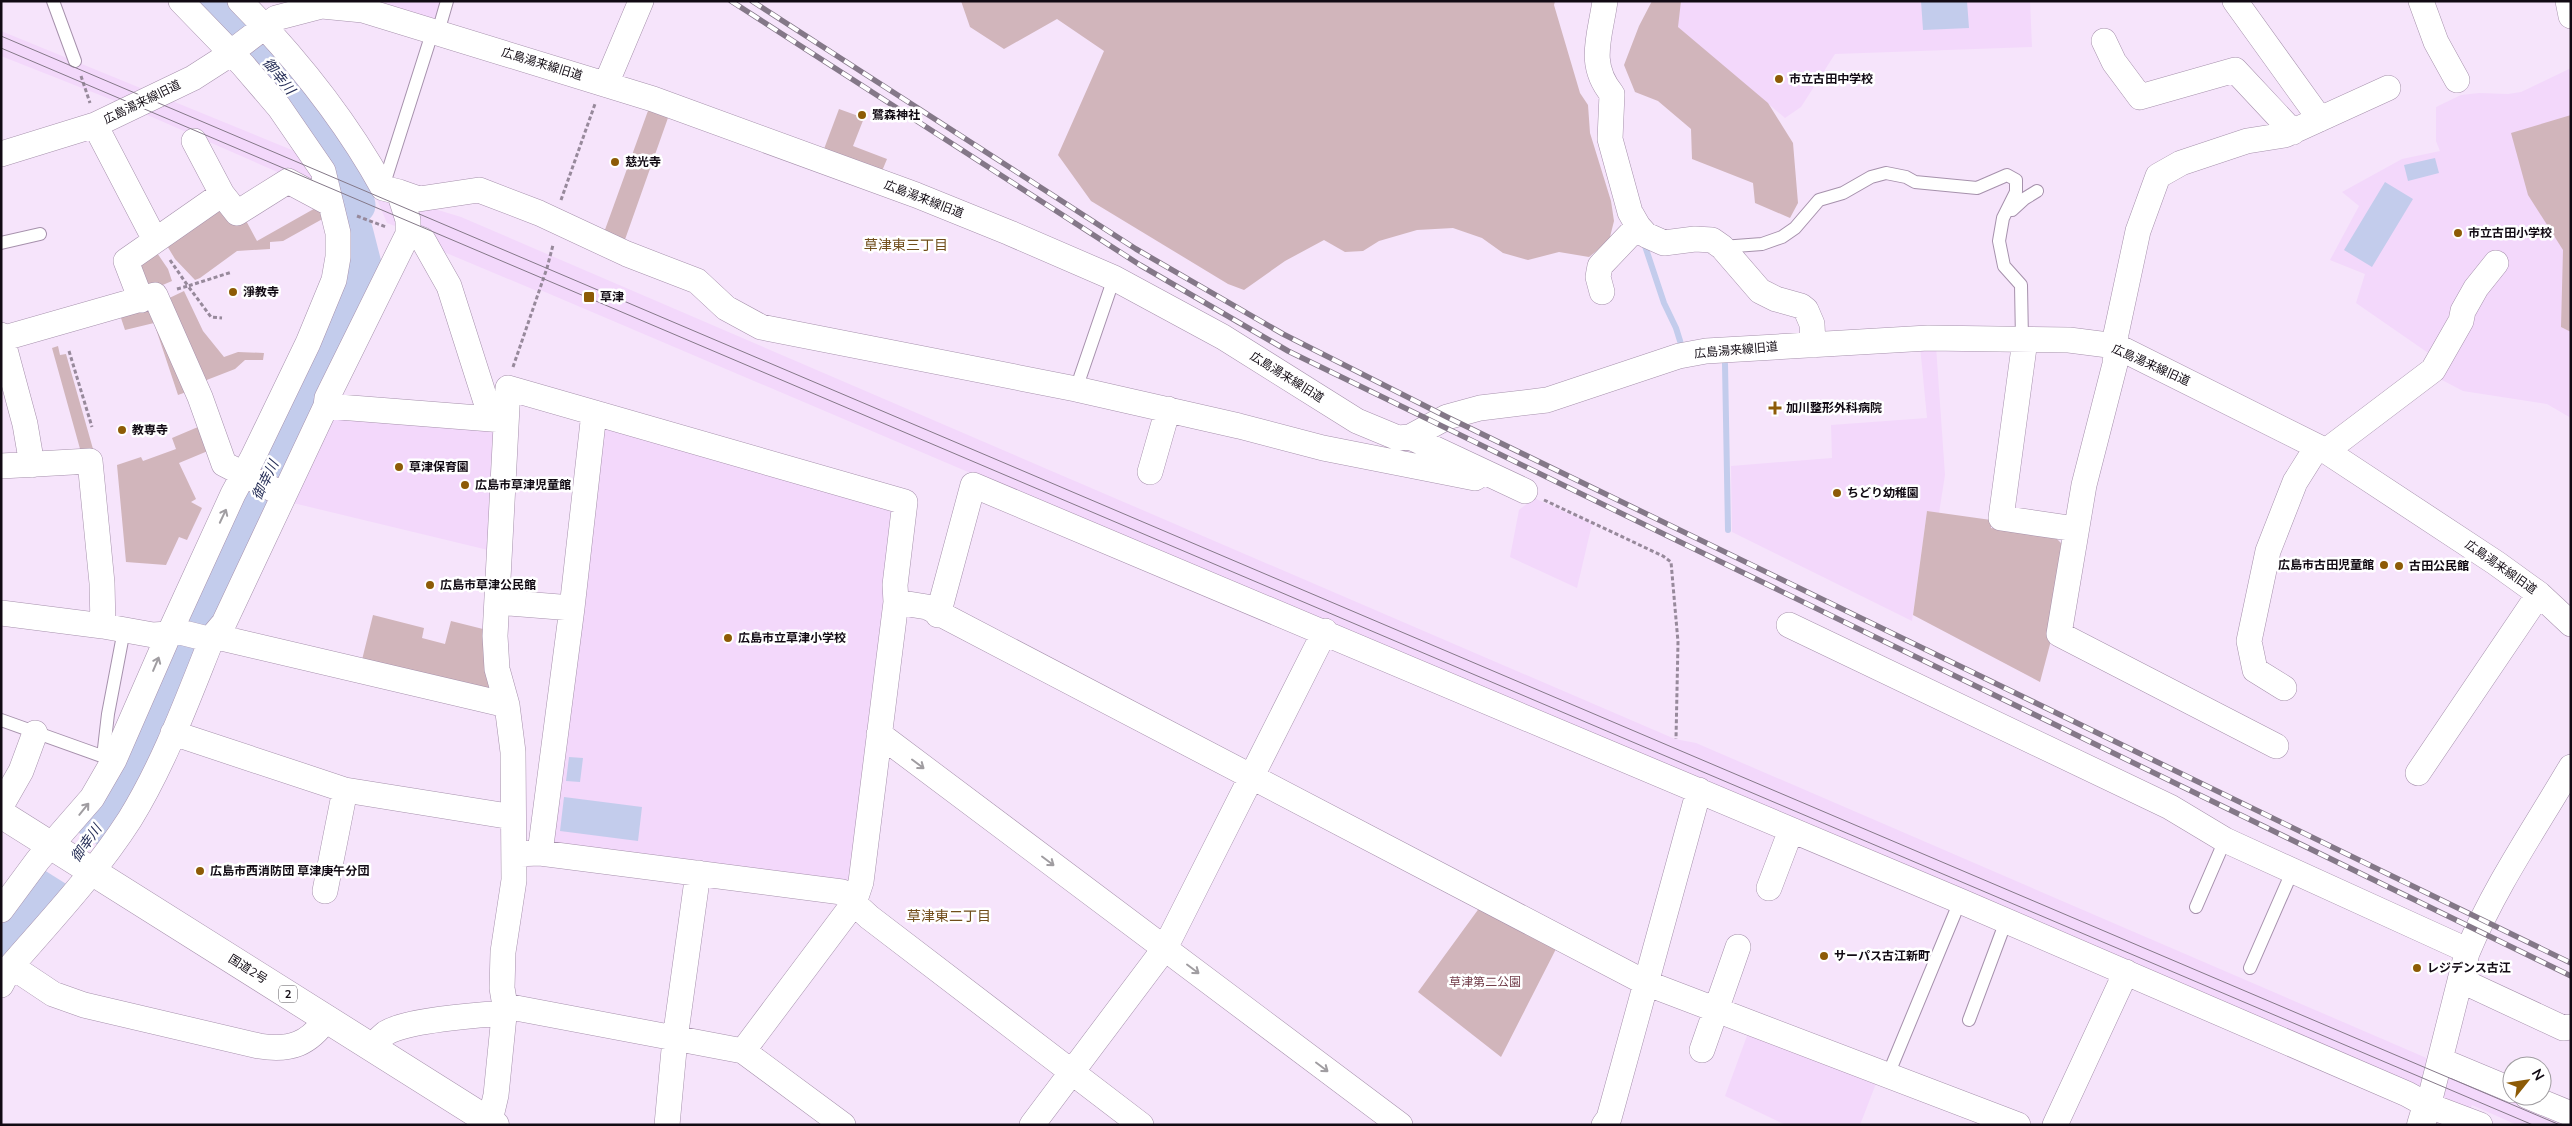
<svg xmlns="http://www.w3.org/2000/svg" width="2572" height="1126" font-family="Mulish,'Noto Sans JP',sans-serif">
  <style>
    .built { fill: #f3d8fb }
    .green { fill: #d1b5bb }
    .water { fill: #c3ccec }
    .pier { fill: #f6e4fb }
    .lines { fill: none; stroke-linecap: round; stroke-linejoin: round }
    .stream { stroke: #c3ccec; stroke-width: 6 }
    .river { stroke: #c3ccec; stroke-width: 39 }
    .lane-casing { stroke: #a691ac; stroke-width: 14 }
    .street-casing { stroke: #a691ac; stroke-width: 26 }
    .secondary-casing { stroke: #a691ac; stroke-width: 29 }
    .highway-casing { stroke: #a691ac; stroke-width: 29 }
    .path { stroke: #97899b; stroke-width: 3; stroke-dasharray: 4 2.5; stroke-linecap: butt }
    .lane { stroke: #fff; stroke-width: 12 }
    .street { stroke: #fff; stroke-width: 25 }
    .secondary { stroke: #fff; stroke-width: 28 }
    .highway { stroke: #fff; stroke-width: 28 }
    .tram { stroke: #847888; stroke-width: 1 }
    .rail-casing { stroke: #847888; stroke-width: 5.5 }
    .rail { stroke: #fff; stroke-width: 4; stroke-dasharray: 11; stroke-linecap: butt }
    .oneway { stroke: #a09da1 }
    .poi-dot { fill: #8d5b06; stroke: #fff; stroke-width: 2 }
    .labels { text-anchor: middle; stroke-width: 5; stroke-linejoin: round; paint-order: stroke }
    .shield { fill: #fff; stroke: #58545a; stroke-width: 1 }
    .shield-label { font-size: 11px; font-weight: bold; fill: #110a13 }
    .street-label { font-size: 12px; fill: #110a13; stroke: #fff }
    .poi-label { font-size: 12px; font-weight: bold; fill: #110a13; stroke: #fff; text-anchor: start }
    .park-label { font-size: 12px; fill: #713d4a; stroke: #fff }
    .water-label { font-size: 14px; font-style: italic; fill: #262e57; stroke: #fff }
    .neighbourhood-label { font-size: 14px; fill: #704d1b; stroke: #fff }
  </style>
  <rect width="100%" height="100%" fill="#f6e4fb"/>
  <path class="built" d="M362,1h81l-6,22z
    M1681,1h349l2,46 -197,7 -34,53 -16,11 -108,-91z
    M1,31l325,133 13,35 -219,-96 -119,-47z
    M2571,68v350l-24,-14 -84,-13 -21,-11 -8,-23 -78,-54 9,-29 -35,-14 29,-54 -17,-14 60,-33 38,-8 -4,-10v-34l25,-12 18,-2 29,1 13,-2z
    M373,190l88,27 1214,522 21,4 756,326 119,56h-54l-45,-20 -3,6 -1931,-822 -1,2 -105,-44 -5,-9 -40,-15z
    M1920,346h16l9,129 -6,38 -12,-2 -15,110 -180,-89 -1,-66 101,-8 -1,-33 96,-7z
    M329,418l157,9 8,5 -6,118 -199,-48z
    M609,423l290,84 -47,370 -9,5 -294,-37 51,-416z
    M1534,498l58,26 -15,64 -67,-31 9,-47z
    M1748,1033l129,48 -17,44h-74l-61,-29z"/>
  <path class="green" d="M961,1h594l-1,4 26,88 8,12 2,28 21,68 3,20 -5,20 -20,16 -30,-5 -31,8 -25,-7 -21,-15 -29,-10 -36,2 -38,11 -16,10 -18,1 -21,-12 -39,21 -41,29 -16,-6 -137,-83 -33,-46 46,-104 -47,-32 -53,30 -34,-22z
    M1652,1h29l-3,26 90,76 25,40 5,60 -8,15 -35,-15 -2,-20 -61,-24 -1,-30 -33,-28 -23,-9 -11,-27 15,-39z
    M649,108l20,7 -47,133 -20,-10z
    M839,109l25,9 -11,28 34,13 -5,12 -58,-22z
    M2571,115v217l-10,-5 2,-77 -35,-55 -17,-62z
    M221,200l22,15 14,26 62,-35 7,11 -43,24 -13,1v7l-33,2 -37,27 -5,2 -20,-21 -12,-20z
    M153,247l15,22 4,12 -28,12 -13,-31z
    M184,291l19,40 21,26 14,-5 26,1 -1,7h-18l-10,9 -36,14 -36,-82z
    M154,302l38,88 -14,5 -24,-72 -29,7 -5,-15z
    M58,346l2,9 6,-1 29,102h-13l-30,-108z
    M205,424l10,24 -36,15 17,36 -5,3 11,6 -15,32 -8,-3 -13,28 -40,-3 -9,-97 24,-8 2,4 33,-12 -4,-11z
    M1927,511l64,9v8l62,7 11,11 -11,87 -13,49 -127,-67z
    M373,615l51,13 -2,10 23,6 6,-23 36,9 6,66 -132,-32z
    M1480,907l77,40 -56,110 -83,-65z"/>
  <path class="water" d="M1921,1h46l2,27 -46,2z
    M341,155l31,70 11,43 -258,547 -124,154v-44l75,-94 269,-577 1,-41z
    M2435,158l4,15 -31,8 -4,-16z
    M2385,182l28,17 -41,68 -28,-17z
    M569,757l14,1 -3,24 -14,-1z
    M564,797l78,10 -4,34 -78,-10z"/>
  <path class="pier" d="M76,831l27,17 -32,39 -27,-17z"/>
  <g class="lines">
    <path class="stream" d="M1645,246l19,57 12,25 5,16
      M1725,364l3,166"/>
    <path class="river" d="M210,1l58,60 73,94 15,50"/>
    <g class="lane-casing">
      <path id="lane" d="M53,1l22,60
        M438,32l9,-31
        M383,187l50,-157
        M2012,210l12,-11 13,-8
        M1,243l39,-9
        M1722,247l40,-3 20,-7 13,-9 24,-28 24,-7 28,-16 15,-4 20,4 9,5 62,6 30,-13 9,5v12l-13,26 -4,23 5,25 17,19 1,55
        M1076,389l38,-111
        M1,720l109,39
        M103,757l5,-43 16,-84
        M2196,907l29,-67
        M2250,968l42,-96
        M1969,1020l37,-99
        M1888,1075l72,-174"/>
    </g>
    <g class="street-casing">
      <path id="street" d="M1605,1c-5,36 -18,63 7,93l-2,45 20,73 8,14 8,9 18,8 31,-4 17,1 10,7 38,44 16,8 25,7 5,4 6,14 1,21
        M2235,1l85,118
        M2421,1l15,41 21,38
        M2568,1l3,15
        M2104,41l10,21 26,35 95,-27 58,62
        M606,84l35,-83
        M95,125l60,115
        M194,141l28,53 15,19 51,-32 43,23
        M1,154l94,-29 98,-47 28,-18 55,-42 46,-12 41,4 290,89 263,96 94,38 104,45 109,59 134,84 41,17 12,-1 37,-20 33,-9 67,-8 132,-44 27,-5 222,-13 141,2 47,6 210,105 170,112 43,31 32,30
        M399,192l20,7 60,-9 60,23 88,41 70,27 29,27 35,19 315,62 163,37 84,22 152,30 9,-6
        M1602,292l-4,-15 2,-11 38,-40
        M141,300l-15,-39 96,-67
        M1,335l24,89 7,41
        M1,339l154,-44 45,102 24,67 58,30
        M2025,340l-24,178 75,11
        M326,406l178,14 -18,-18 -37,-116 -26,-46 -15,-6
        M1410,437l115,54
        M2326,451l107,-81 28,-49 2,-10 13,-23 20,-25
        M1,466l89,-5 12,122 1,43
        M1150,472l18,-63
        M497,602l75,6
        M896,602l31,5 719,376 372,142
        M1,613l102,13 50,9 16,-1 7,-3 32,8 5,-3 294,69
        M938,615l35,-130 987,416 447,193 20,11 53,20
        M1789,625l381,182 55,33 235,107 7,6
        M2284,688l-29,-18 -6,-29 19,-90 27,-69 22,-35
        M173,733l172,57 168,27
        M879,734l521,391
        M2276,746l-217,-112 25,-149 31,-121 1,-30 22,-103 20,-55 23,-13 66,-22 38,-6 103,-47
        M2418,773l121,-179
        M1,806l20,-35 14,-38
        M540,853l32,-245 22,-195
        M514,854l26,-1 302,39 27,25 272,208
        M1769,888l22,-58
        M325,891l20,-101
        M1,910l37,-50 54,-62 22,-38 55,-126 64,-140 20,-37 55,-114 26,-63 4,-23v-24l-15,-62 -44,-64 -36,-42 -62,-64
        M11,966l42,28 31,11 175,41c32,5 50,-2 68,-28
        M2460,980l103,48 8,-1
        M1,985l10,-19c41,-47 85,-94 119,-147 35,-57 58,-121 83,-183l11,-13 102,-217 1,-8 81,-164v-14l-9,-28 -16,-4c-38,-69 -88,-131 -143,-187
        M505,1006l238,45 100,74
        M371,1047c5,-5 10,-10 15,-14 21,-13 92,-18 118,-20
        M1702,1050l36,-103
        M2440,1060l72,30
        M2527,1096l44,18
        M2427,1105l3,-6 37,-146c27,-65 68,-125 104,-186
        M489,1125l7,-30 9,-89 -3,-18 1,-36 11,-72 -1,-128 -6,-47 -10,-36 -2,-33 13,-248 397,114 -10,83 1,17 -35,280 -7,21 -111,148
        M667,1125l8,-86 23,-166
        M1032,1125l133,-177 160,-317
        M1604,1125l5,-7 90,-328
        M2055,1125l71,-153"/>
    </g>
    <g class="secondary-casing">
      <path id="secondary" d="M2421,1125l6,-20"/>
    </g>
    <g class="highway-casing">
      <path id="highway" d="M1,814l494,311"/>
    </g>
    <path class="path" d="M81,76l9,27
      M561,200l34,-96
      M357,216l29,11
      M170,260l18,26 44,-14
      M177,289l11,-3 23,31 11,1
      M69,351l23,76
      M513,367l34,-99 6,-23
      M1544,500l119,56 8,6 7,80 -2,97"/>
    <use href="#lane" class="lane"/>
    <use href="#street" class="street"/>
    <use href="#secondary" class="secondary"/>
    <use href="#highway" class="highway"/>
    <path class="tram" d="M1,36l2559,1089
      M1,48l2532,1077"/>
    <g class="rail-casing">
      <path id="rail" d="M731,1l409,264 148,86 1283,625
        M752,1l384,248 147,85 164,83 1124,546"/>
    </g>
    <use href="#rail" class="rail"/>
  </g>
  <defs><path id="oneway-shaft" d="M-6 0H5M1.5-3L5.5 0L1.5 3" fill="none" stroke-width="1.6" stroke-linecap="round" stroke-linejoin="round" transform="scale(1.25)"/></defs>
  <g class="oneway">
    <use href="#oneway-shaft" transform="translate(223 516) rotate(-65)"/>
    <use href="#oneway-shaft" transform="translate(156 664) rotate(-67)"/>
    <use href="#oneway-shaft" transform="translate(918 764) rotate(37)"/>
    <use href="#oneway-shaft" transform="translate(84 809) rotate(-51)"/>
    <use href="#oneway-shaft" transform="translate(1048 861) rotate(37)"/>
    <use href="#oneway-shaft" transform="translate(1193 969) rotate(37)"/>
    <use href="#oneway-shaft" transform="translate(1322 1067) rotate(37)"/>
  </g>
  <g class="poi-dot">
    <circle cx="1779" cy="79" r="5"/>
    <circle cx="862" cy="115" r="5"/>
    <circle cx="615" cy="162" r="5"/>
    <circle cx="2458" cy="233" r="5"/>
    <circle cx="233" cy="292" r="5"/>
    <rect x="583" y="291" width="12" height="12" rx="2.5"/>
    <path d="M1772.5 400.5h5v5h5v5h-5v5h-5v-5h-5v-5h5z"/>
    <circle cx="122" cy="430" r="5"/>
    <circle cx="399" cy="467" r="5"/>
    <circle cx="465" cy="485" r="5"/>
    <circle cx="1837" cy="493" r="5"/>
    <circle cx="2384" cy="565" r="5"/>
    <circle cx="2399" cy="566" r="5"/>
    <circle cx="430" cy="585" r="5"/>
    <circle cx="728" cy="638" r="5"/>
    <circle cx="200" cy="871" r="5"/>
    <circle cx="1824" cy="956" r="5"/>
    <circle cx="2417" cy="968" r="5"/>
  </g>
  <g class="labels">
    <rect class="shield" x="279" y="985.5" width="18" height="17" rx="4"/>
    <g class="shield-label">
      <text x="288" y="998">2</text>
    </g>
    <g class="street-label">
      <text transform="translate(542 64) rotate(17)" y="4">広島湯来線旧道</text>
      <text transform="translate(142 102) rotate(-26)" y="4">広島湯来線旧道</text>
      <text transform="translate(924 199) rotate(21)" y="4">広島湯来線旧道</text>
      <text transform="translate(1736 350) rotate(-5)" y="4">広島湯来線旧道</text>
      <text transform="translate(2151 365) rotate(24)" y="4">広島湯来線旧道</text>
      <text transform="translate(1287 377) rotate(32)" y="4">広島湯来線旧道</text>
      <text transform="translate(2501 567) rotate(35)" y="4">広島湯来線旧道</text>
      <text transform="translate(248 969) rotate(32)" y="4">国道2号</text>
    </g>
    <g class="poi-label">
      <text x="1789" y="83">市立古田中学校</text>
      <text x="872" y="119">鷺森神社</text>
      <text x="625" y="166">慈光寺</text>
      <text x="2468" y="237">市立古田小学校</text>
      <text x="243" y="296">淨教寺</text>
      <text x="600" y="301">草津</text>
      <text x="1786" y="412">加川整形外科病院</text>
      <text x="132" y="434">教専寺</text>
      <text x="409" y="471">草津保育園</text>
      <text x="475" y="489">広島市草津児童館</text>
      <text x="1847" y="497">ちどり幼稚園</text>
      <text x="2374" y="569" text-anchor="end">広島市古田児童館</text>
      <text x="2409" y="570">古田公民館</text>
      <text x="440" y="589">広島市草津公民館</text>
      <text x="738" y="642">広島市立草津小学校</text>
      <text x="210" y="875">広島市西消防団 草津庚午分団</text>
      <text x="1834" y="960">サーパス古江新町</text>
      <text x="2427" y="972">レジデンス古江</text>
    </g>
    <g class="park-label">
      <text x="1485" y="986">草津第二公園</text>
    </g>
    <g class="water-label">
      <text transform="translate(279 76) rotate(51)" y="5">御幸川</text>
      <text transform="translate(265 480) rotate(-64)" y="5">御幸川</text>
      <text transform="translate(86 843) rotate(-55)" y="5">御幸川</text>
    </g>
    <g class="neighbourhood-label">
      <text x="906" y="250">草津東三丁目</text>
      <text x="949" y="921">草津東二丁目</text>
    </g>
  </g>
  <rect width="2572" height="1126" fill="none" stroke="#110a13" stroke-width="5"/>
  <g transform="translate(2527 1081) rotate(60)"><circle r="24" fill="#ffffff" stroke="#a09da1"/>
  <path d="M0-4L9 19L0 12L-9 19Z" fill="#8d5b06"/>
  <text y="-8" font-size="14" font-weight="bold" text-anchor="middle" fill="#110a13">N</text>
  </g>
</svg>
